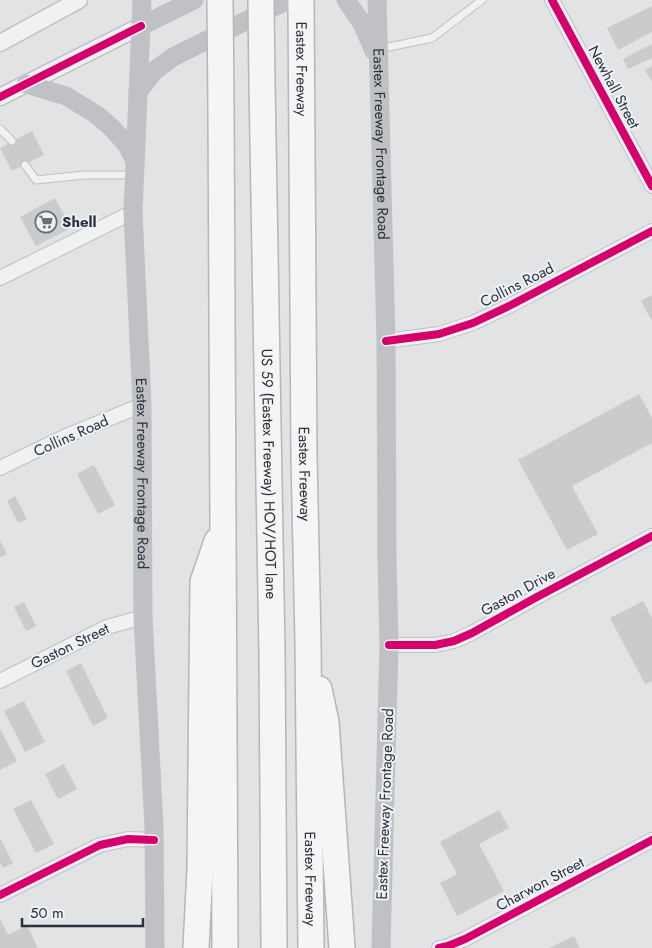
<svg xmlns="http://www.w3.org/2000/svg" width="652" height="948" font-family="Jost,sans-serif">
  <style>
    .building { fill: #c9cbcd }
    .lines { fill: none; stroke-linecap: round; stroke-linejoin: round }
    .service-casing { stroke: #bfc1c3; stroke-width: 9 }
    .minor-casing { stroke: #bfc1c3; stroke-width: 16 }
    .tertiary-casing { stroke: #bfc1c3; stroke-width: 19 }
    .motorway-casing { stroke: #b3b6ba; stroke-width: 28 }
    .service { stroke: #f0f1f2; stroke-width: 7 }
    .minor { stroke: #f0f1f2; stroke-width: 14 }
    .tertiary { stroke: #f0f1f2; stroke-width: 16 }
    .secondary { stroke: #bfc1c5; stroke-width: 19 }
    .motorway { stroke: #f5f5f6; stroke-width: 25 }
    .motorway-bridge-casing { stroke: #b3b6ba; stroke-width: 28; stroke-linecap: butt }
    .motorway-bridge { stroke: #f5f5f6; stroke-width: 25 }
    .cycleway-casing { stroke: #eef1f5; stroke-width: 11 }
    .cycleway { stroke: #d6006c; stroke-width: 8 }
    .labels { text-anchor: middle; stroke-width: 4; stroke-linejoin: round; paint-order: stroke }
    .street-label { font-size: 15px; fill: #2a313c; stroke: #eef1f5 }
    .poi-label { font-size: 15px; font-weight: bold; fill: #2a313c; stroke: #eef1f5; text-anchor: start }
  </style>
  <rect width="100%" height="100%" fill="#e1e3e5"/>
  <path class="building" d="M652,6v26l-34,18 -11,-22z
    M652,44v14l-24,11 -5,-10z
    M652,66v16l-7,-12z
    M32,131l12,24 -32,16 -12,-23z
    M55,198l16,30 -35,18 -16,-29z
    M652,295v26l-11,-20z
    M639,394l13,24v25l-80,43 26,48 -31,16 -49,-90z
    M94,465l21,40 -17,9 -21,-40z
    M15,496l12,23 -9,4 -11,-22z
    M0,541l7,13 -7,3z
    M643,601l9,17v63l-7,3 -35,-66z
    M24,602l12,24 -10,5 -12,-24z
    M81,663l27,55 -15,8 -27,-55z
    M24,701l21,41 -20,10 -21,-41z
    M0,729l17,32 -17,9z
    M64,764l13,25 -19,10 -13,-25z
    M31,800l23,44 -18,9 -23,-44z
    M499,810l10,18 -30,16 25,47 -47,25 -17,-33 17,-9 -17,-32z
    M0,838l13,25 -10,5 -3,-6z
    M0,919l8,16 19,-10 11,23h-38z
    M574,936l6,12h-31z"/>
  <g class="lines">
    <g class="service-casing">
      <path id="service" d="M379,49l53,-11 50,-38
        M0,129l12,12
        M25,165l11,15 48,-5h50"/>
    </g>
    <g class="minor-casing">
      <path id="minor" d="M552,0l100,186
        M0,278l133,-66
        M386,341l53,-7 34,-11 38,-18 141,-74
        M0,468l64,-31 78,-32
        M389,645h46l19,-4 18,-8 63,-35 117,-62
        M0,681l107,-54 36,-10
        M0,895l100,-50 28,-6 26,1
        M439,948l9,-2 17,-7 187,-99"/>
    </g>
    <g class="tertiary-casing">
      <path id="tertiary" d="M0,43l79,-43
        M0,97l141,-71"/>
    </g>
    <g class="motorway-casing">
      <g id="motorway">
        <path id="s3" d="M301,0l3,457 4,184 3,307"/>
        <path id="s4" d="M262,84l10,568 2,296"/>
        <path d="M221,106l4,842"/>
        <path d="M319,689l7,33 16,226"/>
        <path d="M196,948l4,-78 3,-288 14,-41"/>
      </g>
    </g>
    <use href="#service" class="service"/>
    <use href="#minor" class="minor"/>
    <use href="#tertiary" class="tertiary"/>
    <g class="secondary">
      <path id="s1" d="M142,0l-9,212 9,193 1,212 11,210 1,121"/>
      <path d="M346,0l16,23 12,28"/>
      <path id="s2" d="M377,0l9,341 1,217 2,87 -8,303"/>
      <path d="M141,26l53,-26"/>
      <path d="M26,84l40,12 31,19 15,13 15,17 8,16"/>
      <path d="M138,92l16,-21 19,-14 115,-57"/>
    </g>
    <use href="#motorway" class="motorway"/>
    <g class="motorway-bridge-casing">
      <path id="motorway-bridge" d="M220,0l1,106
        M261,0l1,84"/>
    </g>
    <use href="#motorway-bridge" class="motorway-bridge"/>
    <g class="cycleway-casing">
      <path id="cycleway" d="M552,0l100,186
        M0,97l141,-71
        M386,341l53,-7 34,-11 38,-18 141,-74
        M389,645h46l19,-4 18,-8 63,-35 117,-62
        M0,895l100,-50 28,-6 26,1
        M439,948l9,-2 17,-7 187,-99"/>
    </g>
    <use href="#cycleway" class="cycleway"/>
  </g>
  <defs>
    <g id="supermarket-ring" transform="scale(1.125)"><circle r="9.5" fill="#eef1f5" stroke="#6a6f77" stroke-width="1.5"/><path d="M-6-5.5h2.5l.6 2H6L4.5 2H-2.5L-4.4-4H-6ZM-1.5 3.2a1.3 1.3 0 1 0 .1 0ZM3 3.2a1.3 1.3 0 1 0 .1 0Z" fill="#6a6f77"/></g>
  </defs>
  <g fill-rule="evenodd">
    <use href="#supermarket-ring" x="46" y="222"/>
  </g>
  <g class="labels">
    <g class="street-label">
      <text dy="5" stroke="none"><textPath href="#s3" startOffset="69">Eastex Freeway</textPath></text>
      <text transform="translate(614 87) rotate(62)" y="5">Newhall Street</text>
      <text dy="5" stroke="none"><textPath href="#s2" startOffset="144">Eastex Freeway Frontage Road</textPath></text>
      <text transform="translate(517 285) rotate(-27)" y="5">Collins Road</text>
      <text transform="translate(71 436) rotate(-24)" y="5">Collins Road</text>
      <text dy="5" stroke="none"><textPath href="#s1" startOffset="474">Eastex Freeway Frontage Road</textPath></text>
      <text dy="5" stroke="none"><textPath href="#s4" startOffset="390">US 59 (Eastex Freeway) HOV/HOT lane</textPath></text>
      <text dy="5" stroke="none"><textPath href="#s3" startOffset="474">Eastex Freeway</textPath></text>
      <text transform="translate(518 592) rotate(-29)" y="5">Gaston Drive</text>
      <text transform="translate(70 646) rotate(-26)" y="5">Gaston Street</text>
      <text transform="translate(385 804) rotate(-88)" y="5">Eastex Freeway Frontage Road</text>
      <text dy="5" stroke="none"><textPath href="#s3" startOffset="879">Eastex Freeway</textPath></text>
      <text transform="translate(540 884) rotate(-28)" y="5">Charwon Street</text>
    </g>
    <g class="poi-label">
      <text x="62" y="227">Shell</text>
    </g>
  </g>
  <path d="M22 918v8h121v-8" fill="none" stroke="#2a313c" stroke-width="2.5"/>
  <text x="30" y="918" font-size="15" fill="#2a313c" stroke="#eef1f5" stroke-width="4" paint-order="stroke">50 m</text>
</svg>
